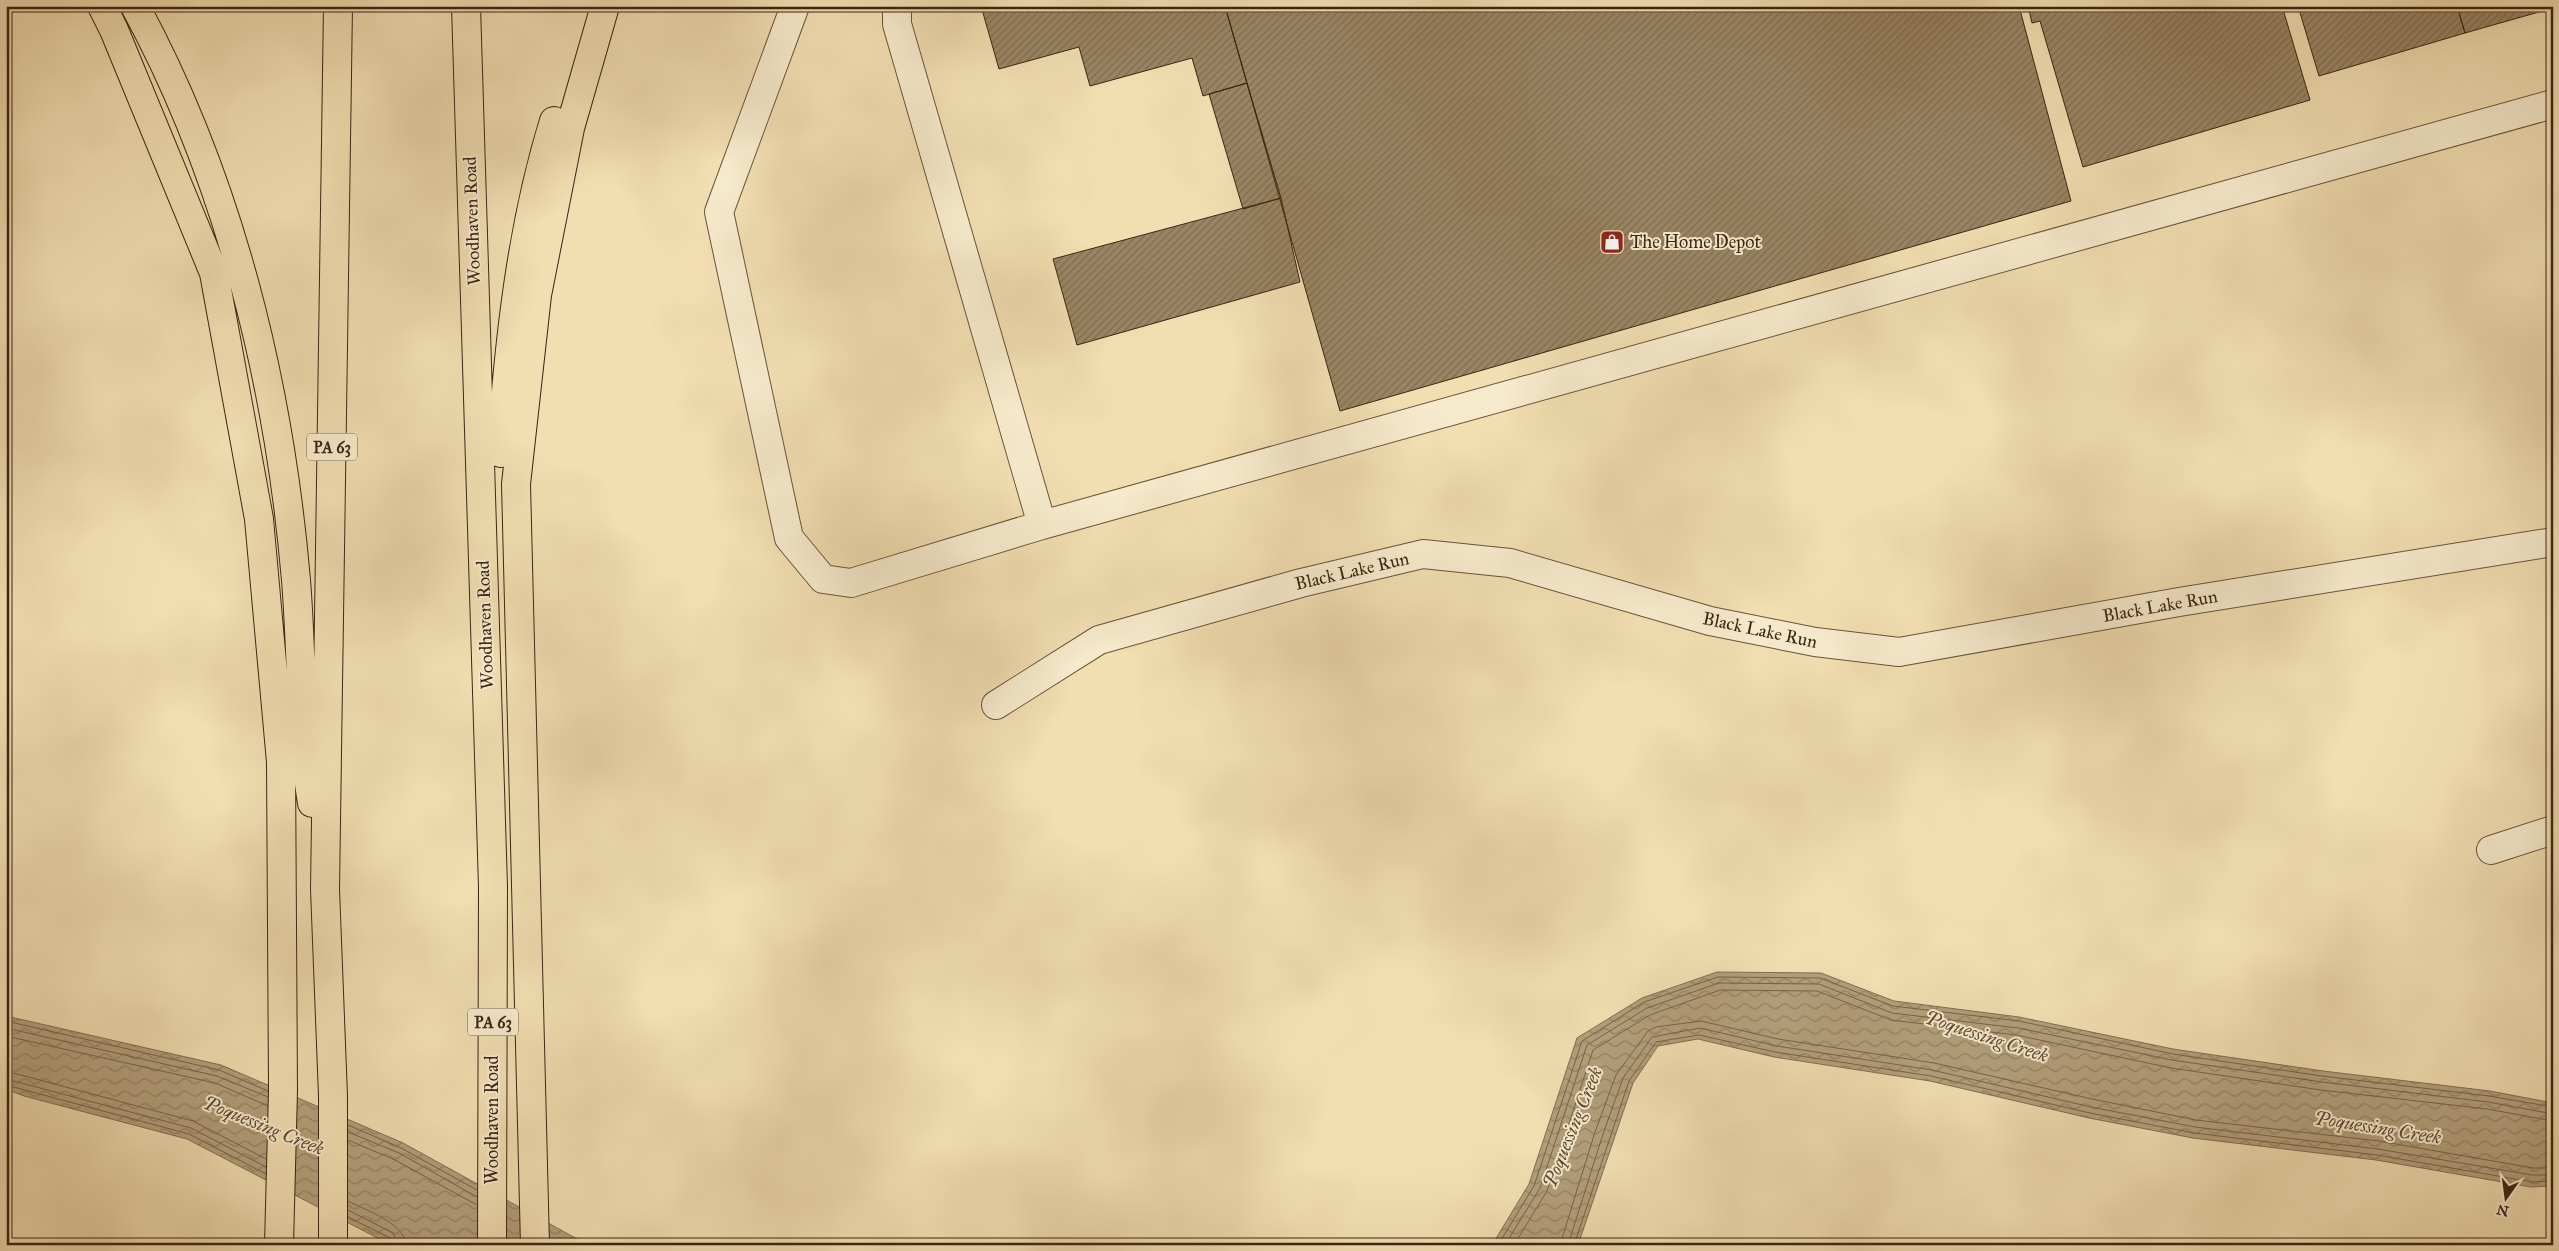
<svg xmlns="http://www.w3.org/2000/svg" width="2559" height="1251" font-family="'IM FELL Great Primer',serif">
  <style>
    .water { fill: url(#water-waves); stroke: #836e51 }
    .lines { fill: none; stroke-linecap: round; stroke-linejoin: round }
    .shore { stroke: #786247; stroke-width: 1 }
    .building { fill: url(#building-hatch); stroke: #3c2513 }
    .minor-casing { stroke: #69533a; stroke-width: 30 }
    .highway-casing { stroke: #3c2513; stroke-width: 30 }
    .minor { stroke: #f6eacc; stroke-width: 28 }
    .highway { stroke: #f1deb1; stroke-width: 28 }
    .labels { text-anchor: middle; stroke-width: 4; stroke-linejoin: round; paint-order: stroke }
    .shield { fill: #f6eacc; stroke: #74604a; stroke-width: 1 }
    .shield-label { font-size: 16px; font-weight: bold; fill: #3c2513 }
    .street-label { font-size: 18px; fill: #3c2513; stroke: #f6eacc }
    .poi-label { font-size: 18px; fill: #3c2513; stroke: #f6eacc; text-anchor: start }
    .water-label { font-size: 19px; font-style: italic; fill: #604a32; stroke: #f6eacc }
  </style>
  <defs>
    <pattern id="water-waves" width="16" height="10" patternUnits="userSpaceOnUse" patternTransform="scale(1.25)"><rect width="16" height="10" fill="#b39f7b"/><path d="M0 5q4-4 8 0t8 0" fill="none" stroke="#938164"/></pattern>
    <pattern id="building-hatch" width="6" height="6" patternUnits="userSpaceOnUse" patternTransform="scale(1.25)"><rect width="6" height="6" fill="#9a8565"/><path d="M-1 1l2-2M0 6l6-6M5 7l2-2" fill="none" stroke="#7f6d52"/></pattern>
  </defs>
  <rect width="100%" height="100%" fill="#f1deb1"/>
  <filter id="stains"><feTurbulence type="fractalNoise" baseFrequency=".004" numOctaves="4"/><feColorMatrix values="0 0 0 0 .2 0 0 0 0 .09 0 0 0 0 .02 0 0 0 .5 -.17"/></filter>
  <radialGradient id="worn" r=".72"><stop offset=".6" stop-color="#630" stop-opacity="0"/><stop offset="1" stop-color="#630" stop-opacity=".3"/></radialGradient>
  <path class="water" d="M1717,972l104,1 73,28 125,16 154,32 150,22 167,20 63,12v83l-22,1 -155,-27 -183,-22 -104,-20 -159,-37 -156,-24 -76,-18 -40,7 -25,37 -55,162h-86l37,-61 48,-146 65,-40z
    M6,1016l215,49 182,78 185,102h-197l-204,-106 -163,-43 -18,-7z"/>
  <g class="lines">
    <path class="shore" d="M6,1021l213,49 49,21
      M6,1028l211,48 51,21
      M6,1036l209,47 53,23
      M6,1071l187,50 73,38
      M6,1079l185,49 75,39
      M6,1085l183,49 77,40
      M348,1125l53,23 76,42
      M348,1132l51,21 78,44
      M348,1140l47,20 82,45
      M348,1201c17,9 57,22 58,44
      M348,1210l45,23 6,12
      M348,1217l42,21 2,7
      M1498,1245l36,-59 48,-145 62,-39 74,-25 102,1 73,28 126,15 154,33 149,22 167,20 64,11
      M1505,1245l35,-57 47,-143 60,-37 72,-25 100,1 73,29 126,15 154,32 150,22 166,20 65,12
      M1514,1245l33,-54 46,-141 57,-35 70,-25 97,1 74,29 125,15 155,33 150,22 166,19 66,12
      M1560,1245l35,-113 21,-57 32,-44 8,-4 45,-6 77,18 156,24 158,36 104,21 183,21 154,27h20
      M1568,1245l35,-111 20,-56 29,-41 48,-9 77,18 155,24 159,37 104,20 183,22 154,26h21
      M1574,1245l55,-164 27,-39 43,-7 76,17 156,24 159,37 104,20 183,22 155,27 21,-1"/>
  </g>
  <path class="building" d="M981,6h244l22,77 -44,13 -11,-38 -102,28 -11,-39 -80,22z
    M1225,6h794l52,195 -731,210z
    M2028,6h254l28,94 -227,67 -43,-146 -8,2z
    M2298,6h159l8,27 -146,43z
    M2457,6h96v2l-88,25z
    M1247,83l34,115 -38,11 -34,-115z
    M1281,198l19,84 -223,63 -24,-86z"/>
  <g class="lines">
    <g class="minor-casing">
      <path id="minor" d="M795,6l-76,206 70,326 34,41 28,4 191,-58 1511,-421
        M897,6v18l145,501
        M996,705l103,-65 202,-57 122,-29 87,9 200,58 105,21 84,10 280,-50 374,-60
        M2491,850l62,-20"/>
    </g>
    <g class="highway-casing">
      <path id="highway" d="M102,6l12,24 100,243 45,246 22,243 2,328 -4,155
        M135,6c95,175 144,377 161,574 6,74 4,150 16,223
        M466,6l27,881 -1,358
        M501,453c8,-112 20,-225 53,-332
        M333,1245v-149l-8,-207 13,-883
        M535,1245l-19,-761 21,-189 33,-167 35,-122"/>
    </g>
    <use href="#minor" class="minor"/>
    <use href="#highway" class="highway"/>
  </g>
  <defs>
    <g id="shop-square" transform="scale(1.25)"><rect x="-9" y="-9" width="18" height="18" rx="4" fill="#8f2418" stroke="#f6eacc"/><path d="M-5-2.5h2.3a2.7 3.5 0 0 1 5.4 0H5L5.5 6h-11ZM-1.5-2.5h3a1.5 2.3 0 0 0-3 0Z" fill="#fff"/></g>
  </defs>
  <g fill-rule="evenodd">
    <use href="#shop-square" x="1612" y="242"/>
  </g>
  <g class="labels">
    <g class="shield">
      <rect x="307" y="433.5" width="50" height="27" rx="4"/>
      <rect x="468" y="1008.5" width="50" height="27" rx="4"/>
    </g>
    <g class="shield-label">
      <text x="332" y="453">PA 63</text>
      <text x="493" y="1028">PA 63</text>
    </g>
    <g class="street-label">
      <text transform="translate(472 221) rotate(-92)" y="6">Woodhaven Road</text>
      <text transform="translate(1352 571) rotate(-13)" y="6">Black Lake Run</text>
      <text transform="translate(2160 606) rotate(-10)" y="6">Black Lake Run</text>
      <text transform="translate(485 625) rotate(-92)" y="6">Woodhaven Road</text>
      <text transform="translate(1760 630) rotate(12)" y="6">Black Lake Run</text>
      <text transform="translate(492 1120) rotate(-90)" y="6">Woodhaven Road</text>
    </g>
    <g class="poi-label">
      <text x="1630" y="248">The Home Depot</text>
    </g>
    <g class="water-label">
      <text transform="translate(1987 1036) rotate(18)" y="7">Poquessing Creek</text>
      <text transform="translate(264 1125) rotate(22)" y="7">Poquessing Creek</text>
      <text transform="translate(1572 1127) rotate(-68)" y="7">Poquessing Creek</text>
      <text transform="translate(2378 1127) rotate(9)" y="7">Poquessing Creek</text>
    </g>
  </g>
  <rect width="2559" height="1251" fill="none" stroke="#f1deb1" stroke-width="25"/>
  <rect x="8" y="8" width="2544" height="1236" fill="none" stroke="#3c2513" stroke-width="2.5"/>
  <rect x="12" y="12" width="2534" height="1226" fill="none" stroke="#3c2513"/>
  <g transform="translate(2506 1198) rotate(194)" stroke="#f6eacc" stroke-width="4" paint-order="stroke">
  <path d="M0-4L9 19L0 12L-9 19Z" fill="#3c2513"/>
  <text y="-8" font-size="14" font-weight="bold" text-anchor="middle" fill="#3c2513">N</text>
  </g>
  <rect width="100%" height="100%" filter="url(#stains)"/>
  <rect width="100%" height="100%" fill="url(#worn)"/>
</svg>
